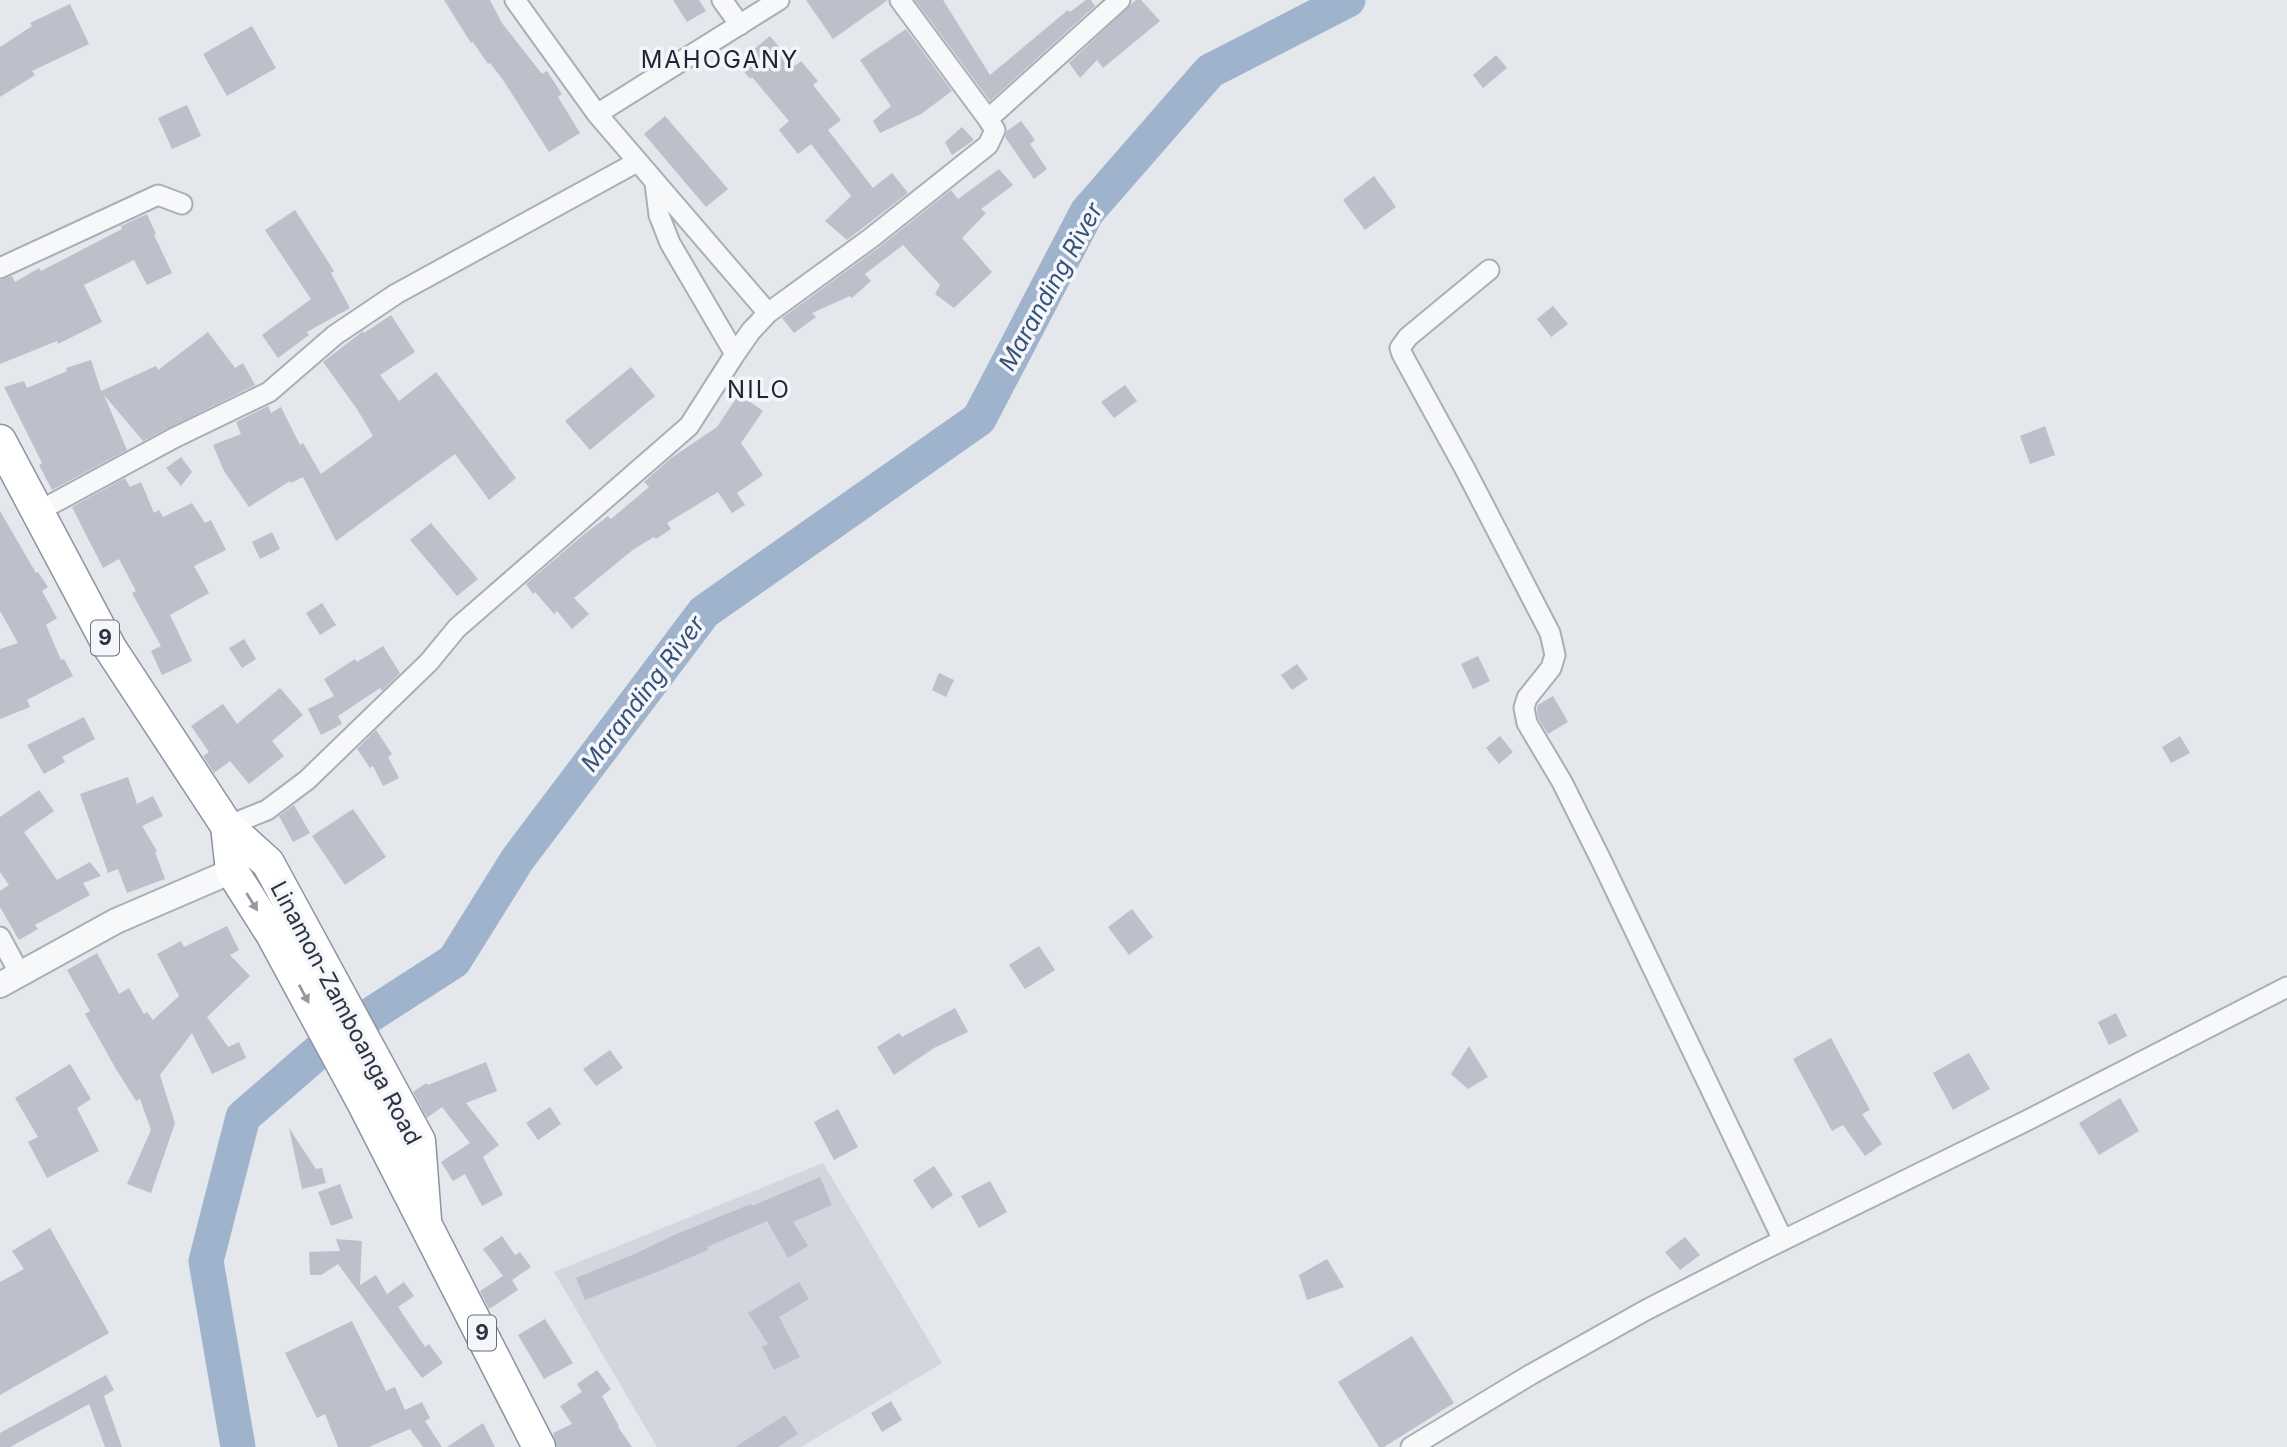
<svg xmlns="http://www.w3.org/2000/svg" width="2287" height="1447" font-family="Inter,sans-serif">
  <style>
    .built { fill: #d2d6de }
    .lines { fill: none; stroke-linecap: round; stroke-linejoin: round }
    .river { stroke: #9fb4cc; stroke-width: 35 }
    .building { fill: #bbc0ca }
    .minor-casing { stroke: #a9aeb7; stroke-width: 23 }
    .tertiary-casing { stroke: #a9aeb7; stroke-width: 28 }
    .trunk-casing { stroke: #8b94a3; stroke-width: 35 }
    .minor { stroke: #f7f8fa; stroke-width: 19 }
    .tertiary { stroke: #f7f8fa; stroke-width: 24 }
    .trunk { stroke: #fff; stroke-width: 32 }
    .oneway { fill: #959aa2 }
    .labels { text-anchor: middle; stroke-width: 7; stroke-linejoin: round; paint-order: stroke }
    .shield { fill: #f4f6f9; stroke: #676e7b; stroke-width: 2 }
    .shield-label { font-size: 21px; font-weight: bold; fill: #2b3445 }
    .street-label { font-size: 23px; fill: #2b3445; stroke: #f4f6f9 }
    .neighbourhood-label { font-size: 24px; letter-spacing: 2px; fill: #1d2536; stroke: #f4f6f9 }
    .water-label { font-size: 24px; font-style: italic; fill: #34527a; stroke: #f4f6f9 }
  </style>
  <rect width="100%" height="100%" fill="#e4e7ec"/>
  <path class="built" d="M823,1163l119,200 -141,84h-144l-103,-175z"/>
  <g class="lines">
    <path class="river" d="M238,1447l-32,-186 37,-144 90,-78 121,-78 63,-101 187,-248 275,-193 108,-207 123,-141 138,-71"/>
  </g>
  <path class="building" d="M444,0h46l12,23 40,51 5,-3 15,23 -4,3 22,36 -31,19 -46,-72 -13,-17 -2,1 -15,-22 -2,1z
    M673,0h26l7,11 -19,11z
    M806,0h82l-55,39z
    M915,0h28l47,75 78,-65 2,2 16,-12h5l4,6 -105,95z
    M1136,0h5l19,21 -57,47 -6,-8 -17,18 -11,-15z
    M70,4l19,40 -57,27 3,4 -35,22v-50l32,-21 -2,-3z
    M252,26l24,42 -49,28 -24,-42z
    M906,29l46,62 -31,23 -41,19 -7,-12 18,-15 -31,-46z
    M770,36l25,30 6,-5 17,20 -5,4 28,35 -13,10 45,58 19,-15 16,20 -61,47 -22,-19 26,-25 -40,-52 -13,10 -19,-24 10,-9 -37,-44 -2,2 -13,-16z
    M1496,55l11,13 -24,20 -10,-13z
    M187,105l14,31 -29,13 -14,-31z
    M665,116l63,73 -22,18 -62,-73z
    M1021,121l14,19 -5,4 17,25 -13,10 -29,-42 2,-6z
    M962,127l12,13 -22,15 -7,-13z
    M999,169l14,16 -32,24 5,4 -24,25 30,34 -38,36 -19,-14 5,-9 -37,-40 -38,29 6,7 -19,17 -2,-2 -38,17 4,4 -22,16 -12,-15 96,-70 73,-58 7,9z
    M1374,176l22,31 -31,23 -22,-30z
    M295,210l39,61 -3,2 19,35 -43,24 2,3 -31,23 -16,-23 49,-36 -46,-69z
    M147,214l9,20 -2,1 18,38 -25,12 -13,-25 -50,25 18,37 -44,22 -1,-3 -57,23v-84l12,-4 3,6 24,-14 2,3 81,-42 -1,-3z
    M1553,306l15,18 -17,13 -14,-18z
    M391,315l24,37 -35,23 19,26 37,-29 80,106 -27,22 -34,-46 -119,87 -33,-64 -12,6 -1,-2 -41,26 -25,-36 -11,-26 28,-11 -5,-12 32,-16 3,7 10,-6 19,38 3,-2 18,31 52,-38 -16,-27 -34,-47 40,-31 1,2z
    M208,332l27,36 8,-5 12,22 -112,56 -39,-46 23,55 -75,40 -13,-25 3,-2 -38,-76 20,-6 3,7 40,-17 -1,-3 25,-8 10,31 55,-25 2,4z
    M631,367l24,29 -65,54 -25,-29z
    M1125,385l12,16 -23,17 -13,-16z
    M739,394l24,17 -22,32 22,32 -26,18 8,12 -13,8 -14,-21 -51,31 4,6 -15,10 -2,-2 -20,12 -60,49 15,16 -17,15 -15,-18 -3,3 -19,-22 -2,2 -7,-10 56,-48 26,-20 3,3 38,-32 -5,-5 27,-24 46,-31z
    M2045,426l10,29 -25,9 -10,-28z
    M181,457l11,15 -11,14 -15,-18z
    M125,478l5,9 11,-5 13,31 5,-3 4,7 29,-14 13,20 6,-3 15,30 -32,16 15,27 -39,22 22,46 -30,14 -11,-24 10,-5 -29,-53 4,-2 -17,-32 -16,9 -31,-61z
    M0,511l36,62 2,-1 10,15 -6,4 15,27 -11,7 15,35 3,-1 9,17 -46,24 3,7 -30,12v-70l18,-6 -18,-32z
    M431,523l47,56 -21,17 -47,-56z
    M272,532l8,17 -20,10 -8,-17z
    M322,603l14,22 -16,10 -14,-22z
    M244,639l12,20 -14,9 -13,-20z
    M383,646l17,27 -18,18 -2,-3 -42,28 4,8 -21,11 -13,-26 26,-13 -10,-17 31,-20 2,3z
    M1478,656l12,25 -17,8 -12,-25z
    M1297,664l11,15 -16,11 -11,-15z
    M939,673l15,7 -8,17 -14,-7z
    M280,688l23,27 -31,26 12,15 -35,28 -19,-23 -16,12 -11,-17 6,-4 -18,-26 32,-22 14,20z
    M1553,696l15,26 -20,12 -10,-16 -1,-9 1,-4z
    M84,717l11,22 -33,18 3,5 -21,12 -17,-29z
    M376,730l16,24 -4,3 11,21 -16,8 -10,-20 -3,2 -13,-19z
    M1500,736l13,16 -14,12 -13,-16z
    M2180,736l10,17 -19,10 -9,-16z
    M128,777l9,27 16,-8 10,20 -21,10 15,25 -2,1 10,27 -38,14 -9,-24 -10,4 -28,-79z
    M39,790l15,21 -30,21 33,48 33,-18 11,14 -18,7 7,12 -55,30 3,4 -19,11 -19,-33v-16l9,-6 -9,-13v-55z
    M294,805l16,28 -17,9 -14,-26z
    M353,809l33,48 -41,28 -33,-49z
    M1132,909l21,28 -24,18 -21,-28z
    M227,926l12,24 -9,5 20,21 -43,41 21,30 11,-5 7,16 -34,16 -20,-41 -32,42 15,48 -24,70 -24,-9 24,-54 -11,-31 -4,2 -20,-32 -31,-55 5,-3 -23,-41 30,-17 22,41 10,-6 15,26 3,-2 6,8 26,-24 -22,-42 24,-13 3,6z
    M1039,946l16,24 -30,19 -16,-24z
    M955,1008l13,24 -34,16 -40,27 -17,-28 22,-14 3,4z
    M2116,1013l11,23 -18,9 -11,-23z
    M1831,1038l39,72 -8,4 20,30 -17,12 -22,-31 -11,6 -39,-72z
    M1469,1046l19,31 -20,12 -17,-15z
    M610,1050l13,18 -27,18 -13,-17z
    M1969,1053l21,36 -37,21 -20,-37z
    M486,1062l11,29 -31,12 33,42 -16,12 20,38 -21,11 -17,-32 -12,7 -12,-19 29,-19 -28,-36 -15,11 -14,-26 13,-9 2,2z
    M70,1064l21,35 -14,9 22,43 -52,27 -19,-36 10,-5 -23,-39z
    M2120,1098l19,33 -40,24 -20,-32z
    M550,1107l11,17 -23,16 -12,-17z
    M838,1109l20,38 -24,13 -20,-38z
    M289,1128l27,41 6,-1 4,15 -24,6z
    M934,1166l19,29 -21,14 -19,-29z
    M820,1177l12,28 -39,17 15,24 -20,12 -21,-37 -60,26 1,3 -49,21 -74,29 -9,-22 61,-25 37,-18 77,-31 1,2z
    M990,1181l17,31 -28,16 -18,-32z
    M340,1184l13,34 -22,8 -13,-34z
    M50,1228l59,105 -109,62v-113l24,-13 -12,-18z
    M502,1236l13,19 5,-3 11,15 -19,13 6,10 -29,19 -9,-18 23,-15 -20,-27z
    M1685,1237l15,18 -20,15 -15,-18z
    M336,1239l26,2 -2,44 16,-10 11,19 17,-12 10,14 -16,11 27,40 4,-3 14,19 -21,15 -84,-114 -17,11h-11l-1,-23 31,-1z
    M1327,1259l17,28 -37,13 -8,-25z
    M799,1282l10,17 -30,18 21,40 -26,13 -12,-23 6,-3 -20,-31z
    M545,1319l28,44 -29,16 -26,-44z
    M352,1321l34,70 9,-4 10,23 17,-8 8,16 -5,3 17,26h-19l-13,-18 -41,18h-31l-13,-33 -8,4 -32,-65z
    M1412,1336l42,67 -70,44h-5l-41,-65z
    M597,1370l14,19 -9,7 17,30 -1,1 14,20h-75l-4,-14 19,-9 -12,-18 22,-14 -5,-8z
    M106,1375l8,15 -10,6 18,51h-17l-16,-43 -79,43h-10v-14z
    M891,1401l11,19 -20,12 -11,-19z
    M785,1415l13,19 -20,13h-43z
    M483,1423l12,24h-48z"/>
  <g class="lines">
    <g class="minor-casing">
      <path id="minor" d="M515,0l82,114 171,199
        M722,0l18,25
        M597,114l182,-114
        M988,119l132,-119
        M655,183l4,32 11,28 65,111
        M0,268l158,-73 24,9
        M1489,270l-81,67 -8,11 2,6 63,115 85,164 5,22 -4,13 -24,30 -3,10 3,15 35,59 39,78 182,380
        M37,512l137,-74 95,-46 66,-57 61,-41 241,-132
        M227,826l40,-16 40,-30 122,-118 28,-34 232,-202 46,-72 16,-23 17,-18 103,-75 117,-93 7,-15 -7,-11 -88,-119
        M0,937l20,37
        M1411,1447l119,-72 116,-65 111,-57 271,-133 259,-133"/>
    </g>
    <g class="tertiary-casing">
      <path id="tertiary" d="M0,985l116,-64 116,-50"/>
    </g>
    <g class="trunk-casing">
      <path id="trunk" d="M0,441l110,207 117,178 41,37 151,278 6,79
        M227,826l5,45 40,63 93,172 174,341"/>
    </g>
    <use href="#minor" class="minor"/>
    <use href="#tertiary" class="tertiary"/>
    <use href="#trunk" class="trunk"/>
  </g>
  <defs><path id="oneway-solid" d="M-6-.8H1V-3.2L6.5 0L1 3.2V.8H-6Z" transform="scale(1.75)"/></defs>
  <g class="oneway">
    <use href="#oneway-solid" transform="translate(252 902) rotate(58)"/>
    <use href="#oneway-solid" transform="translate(304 994) rotate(62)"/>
  </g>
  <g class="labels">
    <g class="shield">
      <rect x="91" y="620.5" width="28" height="35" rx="5"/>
      <rect x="468" y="1315.5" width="28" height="35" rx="5"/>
    </g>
    <g class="shield-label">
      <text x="105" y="645">9</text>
      <text x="482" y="1340">9</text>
    </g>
    <g class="street-label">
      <text transform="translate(346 1013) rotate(62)" y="8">Linamon-Zamboanga Road</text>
    </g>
    <g class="neighbourhood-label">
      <text x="720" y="68">MAHOGANY</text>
      <text x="759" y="398">NILO</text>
    </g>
    <g class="water-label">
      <text transform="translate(1051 287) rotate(-61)" y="8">Maranding River</text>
      <text transform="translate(643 694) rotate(-53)" y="8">Maranding River</text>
    </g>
  </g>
</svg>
